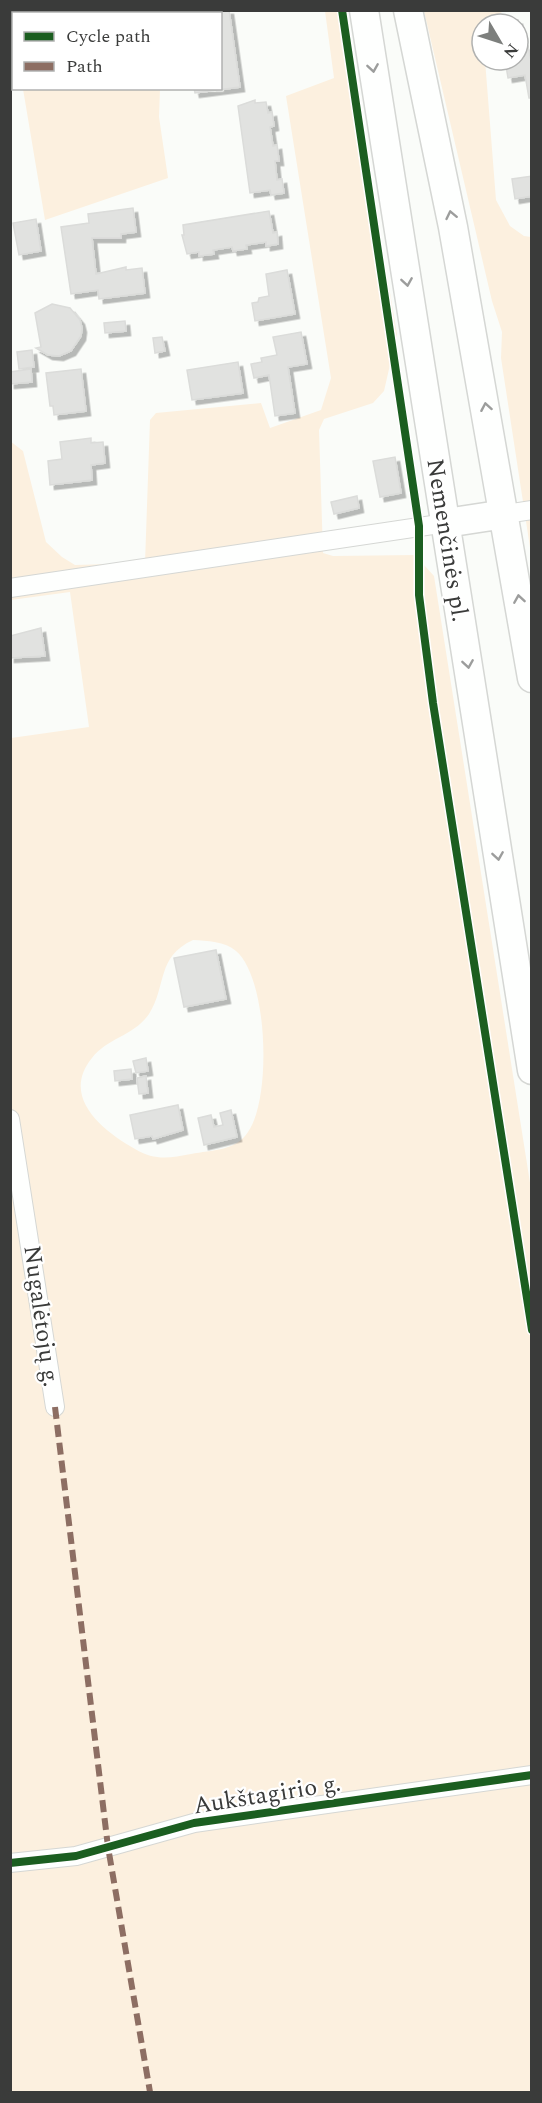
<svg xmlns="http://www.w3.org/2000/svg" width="542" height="2103" font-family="Spectral,serif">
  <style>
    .green { fill: #fcf0df; fill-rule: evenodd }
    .building { fill: #e1e2e0; stroke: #dbdcda; stroke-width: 1.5; filter: url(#shadow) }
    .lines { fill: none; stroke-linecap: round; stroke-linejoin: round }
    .street-casing { stroke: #d5d7d4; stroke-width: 20 }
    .primary-casing { stroke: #d5d7d4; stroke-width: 31 }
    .street { stroke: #fefffe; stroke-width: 18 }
    .primary { stroke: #fefffe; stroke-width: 28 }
    .quiet { stroke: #8d6e63; stroke-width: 6; stroke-dasharray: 12 6; stroke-linecap: butt }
    .cycleway-casing { stroke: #fff; stroke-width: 11 }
    .cycleway { stroke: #1b5e20; stroke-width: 8 }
    .oneway { stroke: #9c9d9c }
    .labels { text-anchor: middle; stroke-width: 4.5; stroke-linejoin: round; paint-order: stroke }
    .street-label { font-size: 24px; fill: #3a3b3a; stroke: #fff }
  </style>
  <defs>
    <filter id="shadow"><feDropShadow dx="4.5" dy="4.5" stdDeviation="0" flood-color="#0004"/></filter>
  </defs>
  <rect width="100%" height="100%" fill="#fafcf9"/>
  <path class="green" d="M10,11l153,-1v4h-149l-1,17z
    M325,11h17l55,323 -13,57 -11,12 -49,16 -5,11 4,123 10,3 82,-1 19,21 97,613v903h-520v-1354l78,-11 -19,-135 -59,8 -1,-159 13,10 23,91 16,15 13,8 70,-2 5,-143 6,-7 105,-10 9,25 51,-18 10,-32 -45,-282 48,-18zM193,940c14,1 32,1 43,11 32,27 36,147 12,181 -12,19 -36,18 -57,22 -21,4 -36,7 -56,-5 -32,-18 -75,-52 -43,-91 15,-20 42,-22 57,-44 18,-28 7,-57 44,-74z
    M424,11h80l-21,11 -1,38h3l11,140 14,26 14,10 7,1v317l-30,-196 1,-26 -10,-31z
    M23,89h137l-1,28 9,61 -123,42z"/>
  <path class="building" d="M183,10h46l11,77 -45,6 -1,-5h26v-74h-36z
    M518,20l5,26h5l4,20v32h-3l-4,-23 -17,3 -3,-18h13v-36h-21z
    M255,100v3l11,-1 2,11 4,-1 2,14 -4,1 3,19 4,-1 2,16h-4l2,19 5,-1 2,14 -13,2 -1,-5 -20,3 -12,-87z
    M532,176v20l-17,3 -3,-20z
    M133,208l3,24 -15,2v4h-29l4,36 30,-7v3l16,-2 3,25 -46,6 -1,-9 -27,4 -10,-67 28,-4 -1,-9z
    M269,211l4,22 4,-1 1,12 -12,2v-4l-20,3 1,4 -14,2 -1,-4 -19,3 1,4 -15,2v-4l-12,2 -5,-19h2l-1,-10z
    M36,219l5,32 -22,4 -6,-32z
    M287,270l8,44 -40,7 -3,-18 6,-1 1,-4 10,-2 -3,-22z
    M52,304l18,4 10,12 2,8 -1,8 -10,15 -12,5 -11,-1 -12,-7 5,-1 -6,-34z
    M125,321l1,10 -21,2 -1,-10z
    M301,332l6,32 -19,3 7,46 -20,3 -6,-41 -15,3 -3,-14 11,-2 -1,-4 16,-3 -4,-18z
    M162,337l3,14 -10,2 -2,-15z
    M32,350l2,17 -15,2 -2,-17z
    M238,362l5,31 -51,7 -5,-30z
    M31,369l1,13 -22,2v-12z
    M81,369l5,42 -32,4 -1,-9h-3l-4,-33z
    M91,438v5l12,-1 2,21 -14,2 1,15 -42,5 -2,-24 14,-2 -2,-17z
    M395,457l6,36 -21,4 -7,-36z
    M357,496l2,12 -25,6 -3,-12z
    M41,628l4,28 -35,2v-22z
    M216,950l10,49 -42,8 -10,-49z
    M146,1058l2,13 -12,2 -3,-12z
    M131,1069l1,10 -17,2 -1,-10z
    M146,1076l2,17 -9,1 -2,-16z
    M178,1105l5,25 -30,9 -1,-3 -17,3 -5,-24z
    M231,1110l6,27 -33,8 -6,-27 13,-3 3,12 9,-2 -3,-12z"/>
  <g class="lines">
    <g class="street-casing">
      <path id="street" d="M505,514l27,-4
        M10,588l436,-65
        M10,1119l45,288
        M10,1863l66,-7 118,-33 338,-48"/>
    </g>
    <g class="primary-casing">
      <path id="primary" d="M364,10l168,1060
        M408,10l45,217 79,451
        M446,523l59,-9"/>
    </g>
    <use href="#street" class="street"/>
    <use href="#primary" class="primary"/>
    <path class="quiet" d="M55,1407l53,440 42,245"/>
    <g class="cycleway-casing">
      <path id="cycleway" d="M342,10l77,516v69l14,108 99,627
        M10,1863l66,-7 118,-33 338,-48"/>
    </g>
    <use href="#cycleway" class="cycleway"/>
  </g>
  <defs><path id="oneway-chevron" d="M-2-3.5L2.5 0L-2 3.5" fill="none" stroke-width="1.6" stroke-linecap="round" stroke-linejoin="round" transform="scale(1.5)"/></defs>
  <g class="oneway">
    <use href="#oneway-chevron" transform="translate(373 68) rotate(81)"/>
    <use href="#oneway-chevron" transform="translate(451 215) rotate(-102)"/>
    <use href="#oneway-chevron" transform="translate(407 282) rotate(81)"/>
    <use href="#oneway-chevron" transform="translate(486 407) rotate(-100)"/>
    <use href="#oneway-chevron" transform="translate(519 599) rotate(-99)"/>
    <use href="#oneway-chevron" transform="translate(468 664) rotate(81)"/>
    <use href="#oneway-chevron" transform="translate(498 856) rotate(81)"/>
  </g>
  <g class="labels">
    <g class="street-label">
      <text transform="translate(448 540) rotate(81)" y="8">Nemenčinės pl.</text>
      <text transform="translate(42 1316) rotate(82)" y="8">Nugalėtojų g.</text>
      <text transform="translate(267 1794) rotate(-9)" y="8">Aukštagirio g.</text>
    </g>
  </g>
  <rect width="542" height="2103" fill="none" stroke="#3a3b3a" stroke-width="24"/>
  <rect x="12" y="12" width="210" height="78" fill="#ffffff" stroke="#b0b1b0" stroke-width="1.5"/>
  <rect x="24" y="32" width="30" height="9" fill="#1b5e20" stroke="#b0b1b0" stroke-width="1.5"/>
  <text x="66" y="42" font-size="18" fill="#3a3b3a">Cycle path</text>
  <rect x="24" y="62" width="30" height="9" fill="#8d6e63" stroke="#b0b1b0" stroke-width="1.5"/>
  <text x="66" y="72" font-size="18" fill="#3a3b3a">Path</text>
  <g transform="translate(500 42) rotate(129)"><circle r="28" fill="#ffffff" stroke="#b0b1b0" stroke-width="1.5"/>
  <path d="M0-4.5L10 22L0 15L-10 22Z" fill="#7d7f7d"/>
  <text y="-9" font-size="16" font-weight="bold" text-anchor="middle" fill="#3a3b3a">N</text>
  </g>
</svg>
